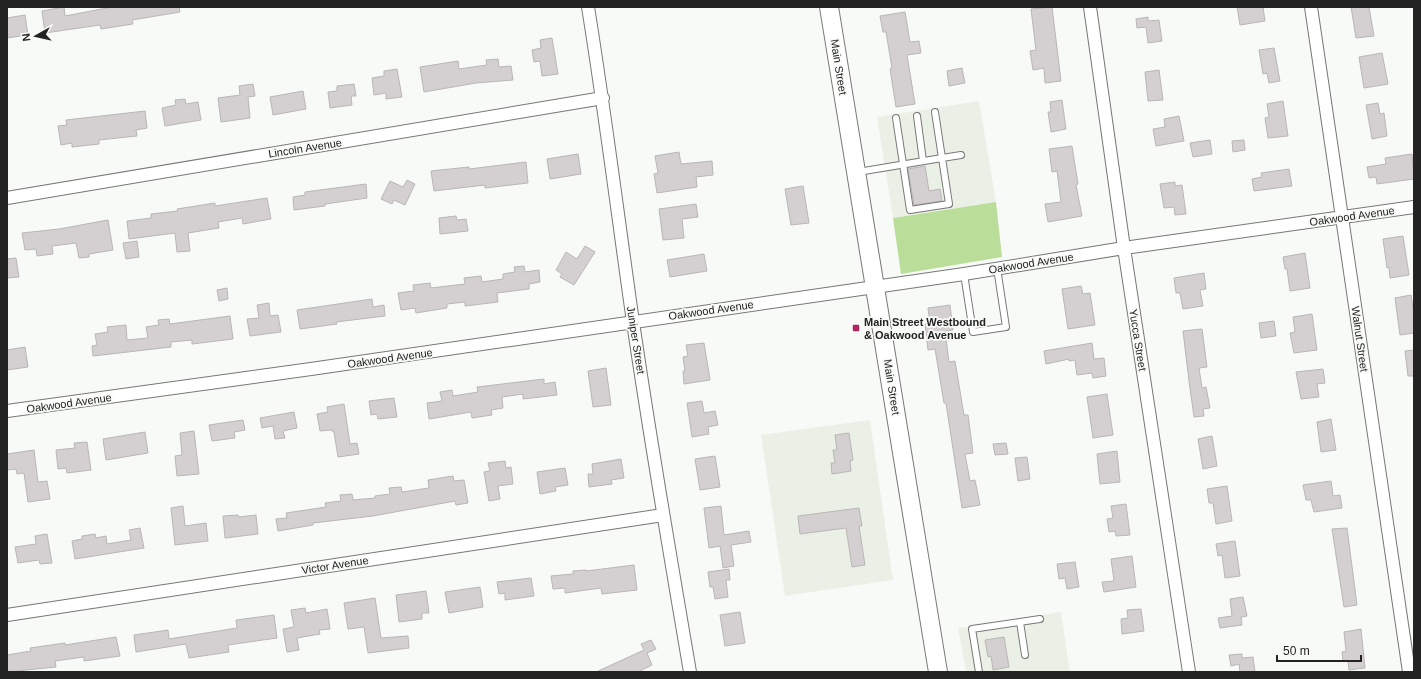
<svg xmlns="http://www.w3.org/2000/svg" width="1421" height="679" font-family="Arial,sans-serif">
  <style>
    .built { fill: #ebf0e6 }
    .green { fill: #bade9a }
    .building { fill: #d4d0d1; stroke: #b9b6b6 }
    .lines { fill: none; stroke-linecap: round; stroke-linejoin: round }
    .service-casing { stroke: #777875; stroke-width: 8 }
    .minor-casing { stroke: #777875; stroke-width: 14 }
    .primary-casing { stroke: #777875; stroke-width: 20 }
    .service { stroke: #fff; stroke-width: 6 }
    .minor { stroke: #fff; stroke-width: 12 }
    .primary { stroke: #fff; stroke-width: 18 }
    .poi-dot { fill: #b0235c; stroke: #f8faf7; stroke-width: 1.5 }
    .labels { text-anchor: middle; stroke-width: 3.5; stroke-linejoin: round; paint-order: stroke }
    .street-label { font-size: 11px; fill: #222322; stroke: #f8faf7 }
    .poi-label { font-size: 11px; font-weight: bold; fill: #222322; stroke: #f8faf7; text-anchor: start }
  </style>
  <rect width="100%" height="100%" fill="#f8faf7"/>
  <path class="built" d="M979,101l17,101 -103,16 -16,-101z
    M870,420l23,160 -108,16 -24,-161z
    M1061,612l9,60h-104l-8,-44z"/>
  <path class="green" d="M996,202l6,55 -101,17 -8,-56z"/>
  <path class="building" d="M64,7l1,9 47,-9h67l1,5 -48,8 1,4 -32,5 -1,-4 -55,8 -3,-22z
    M1052,7l9,74 -16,2 -1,-15 -11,2 -3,-19 6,-1 -5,-41z
    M1237,7h26l2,14 -25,4z
    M1351,7h18l5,29 -18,2z
    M905,12l5,30 9,-1 2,12 -14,2 8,49 -19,3 -6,-38 2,-1 -6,-36h-3l-3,-16z
    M25,15l3,20 -21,3v-20z
    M1148,17v4l11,-1 3,21 -14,2 -2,-16 -9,1 -1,-9z
    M552,38l6,36 -16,2 -2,-15 -6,1 -2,-12 9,-2 -1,-8z
    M1274,48l6,33 -11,2 -2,-10 -4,1 -4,-24z
    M1382,53l6,31 -24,4 -5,-31z
    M498,59l1,8 12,-1 2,14 -37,3 -52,9 -4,-25 38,-6 1,8 28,-4 -1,-5z
    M962,68l3,15 -16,3 -2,-15z
    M397,69l5,28 -16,2v-6l-12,2 -2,-17 12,-2v-5z
    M1159,70l4,30 -15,1 -3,-29z
    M253,84l2,12 -7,1 2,21 -29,4 -3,-24 22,-3 -1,-9z
    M354,84l2,12h-5l1,9 -22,3 -2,-16 9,-1v-5z
    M303,91l3,18 -33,6 -3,-18z
    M185,99l1,5 12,-2 3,18 -36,6 -3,-18 14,-3 -1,-5z
    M1062,100l4,29 -15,3 -3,-20h3l-1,-10z
    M1283,101l5,35 -20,2 -3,-20 4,-1 -2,-13z
    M1378,103l2,11 4,-1 3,23 -15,3 -6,-34z
    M145,111l2,17 -11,2 1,6 -38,4v4l-27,3v-4l-11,2 -3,-19 9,-1 -1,-5z
    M1179,116l5,25 -28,5 -3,-17 12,-2 -1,-8z
    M1210,140l2,14 -19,3 -3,-14z
    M1244,140l1,10 -12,2 -1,-11z
    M1072,146l6,38 -2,1 6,31 -34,6 -3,-18 16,-2 -4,-31 -5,1 -3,-23z
    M679,152l2,12 31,-3 1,14 -17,2 1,10 -40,6 -3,-19 4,-1 -3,-17z
    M578,154l3,20 -31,5 -3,-20z
    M1412,154l2,25 -37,5 -1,-7 -7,1 -2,-11 19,-3 -1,-6z
    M526,162l2,21 -43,5v-3l-51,6 -3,-20 38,-4v2z
    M925,166l4,25 11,-2 2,12 -28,4 -6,-36z
    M1289,169l3,17 -38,5 -2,-12 10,-2 -1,-4z
    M407,180l8,4 -10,21 -11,-5 -2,4 -11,-5 9,-18 13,6z
    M1175,182v4l7,-1 4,29 -11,1 -1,-8 -10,1 -4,-24z
    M366,184l1,14 -42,6v2l-31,4 -1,-13 12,-2v-3z
    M803,186l6,37 -18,2 -6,-36z
    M267,198l4,21 -28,5 -1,-6 -24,4 1,6 -31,5 2,18 -13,1 -2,-19 -46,6 -2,-18 24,-3v-4l27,-3 -1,-2 38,-6v3z
    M696,204l2,13 -16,2 2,19 -21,2 -4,-31z
    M456,216l1,4 9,-1 2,12 -28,3 -1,-16z
    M108,220l5,30 -24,4v3l-10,1 -3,-15 -24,3 1,8 -16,2 -1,-7 -11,1 -3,-17 37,-4z
    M1403,236l6,39 -19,3 -1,-11 -2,1 -4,-29z
    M137,241l2,16 -13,2 -3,-16z
    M585,246l10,6 -21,33 -14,-8 2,-3 -6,-4 10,-18 11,7z
    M1305,253l5,35 -20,3 -3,-22h-2l-2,-12z
    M704,254l3,17 -37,6 -3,-17z
    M16,258l3,19 -12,1v-19z
    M524,266l1,6 14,-2 1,12 -11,2v5l-32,4 1,9 -33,4v-4l-18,2v4l-31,5 -1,-5 -14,2 -3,-17 16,-2 -1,-6 17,-2 1,5 34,-4 -1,-6 17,-2 1,6 21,-3v-5l12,-2 -1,-5z
    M1204,273l2,16 -6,1 3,16 -20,3 -3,-16h-4l-2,-15z
    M1081,286l2,8 7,-1 5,32 -27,4 -6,-40z
    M227,288l1,11 -9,2 -2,-11z
    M1411,295l3,19v19l-14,2 -5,-37z
    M372,299l1,8 11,-2 1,11 -49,6 1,2 -37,5 -3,-19z
    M269,303l1,13 8,-1 3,17 -31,4 -3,-17 12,-1 -2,-13z
    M950,305l3,25 -8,1 4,31 6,-1 9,54h4l5,38 -8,1 5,27 5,-1 5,25 -18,3 -16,-105h-2l-9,-54 -7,1 -3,-26h5l-2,-16z
    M1312,314l5,36 -23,3 -4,-20 5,-1 -2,-15z
    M230,316l3,23 -41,5v-4l-21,2v5l-78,9 -1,-10 5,-1 -2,-11 13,-2 -1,-5 19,-2 1,15 21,-2 -2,-11 13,-2 -1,-5 11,-1 1,5z
    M1274,321l2,15 -15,2 -2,-15z
    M1202,329l5,38 -8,1 3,20 4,-1 4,21 -7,1 1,7 -10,1 -5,-36 -6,-50z
    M704,343l6,37 -26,4 -1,-13h2l-2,-14 5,-1 -2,-11z
    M1092,343l2,16 10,-1 2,18 -13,2 -1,-5 -15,2 -2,-15 -6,1v-2l-23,5 -2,-13z
    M25,347l3,20 -21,3v-20z
    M1414,350v26h-6l-3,-25z
    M606,368l5,37 -18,2 -5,-36z
    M1323,369l2,14 -8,1 2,13 -18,2 -5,-27z
    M544,379v5l11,-2 2,13 -34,4v-5l-21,3 1,11 -12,2 1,5 -20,3 -1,-6 -42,7 -2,-16 15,-2 -2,-9 12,-2 1,6 25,-4 -1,-5z
    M1107,394l6,41 -20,3 -6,-41z
    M394,398l3,19 -19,2 -1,-5 -6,1 -2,-14z
    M702,401l2,12 11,-2 3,14 -10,2 1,7 -17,3 -5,-34z
    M344,404l6,40 7,-1 2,11 -21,3 -4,-25h-1l-1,-2 -12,1 -3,-17 11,-2 -1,-5z
    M294,412l3,16 -14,3 2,7 -10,1 -2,-13 -11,2 -2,-10z
    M1331,419l5,31 -15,2 -4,-30z
    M243,420l2,10 -11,2 1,6 -23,3 -3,-16z
    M194,431l5,43 -22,2 -2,-20 7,-1 -2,-22z
    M145,432l3,21 -42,7 -3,-21z
    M849,433l4,27 -3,1 1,10 -19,3 -1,-11h4l-2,-13h4l-2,-15z
    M1212,436l5,30 -14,3 -5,-30z
    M87,442l4,28 -24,3 -1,-5 -8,1 -2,-19 19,-2 -1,-5z
    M1006,443l2,11 -13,1 -2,-11z
    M34,450l4,32 9,-1 3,18 -22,3 -4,-29 -7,1 -1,-5 -9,1v-16z
    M1117,451l3,31 -20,2 -3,-30z
    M715,456l5,31 -20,3 -5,-31z
    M1027,457l3,22 -12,2 -3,-23z
    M621,459l3,19 -13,2 1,4 -23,3 -1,-13h5l-1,-10z
    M505,461l1,7 5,-1 2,17 -15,2 2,13 -11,2 -5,-29 6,-1 -2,-8z
    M565,468l3,17 -13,2 1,4 -16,3 -3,-22z
    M453,476l1,5 10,-1 4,23 -12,2 -1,-4 -82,15 -60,7v2l-35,6 -2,-12 11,-1 -1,-5 40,-6 -1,-4 16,-2 -1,-6 12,-1 1,6 22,-2v-2l15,-2 -1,-6 12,-1 1,5 27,-4 -1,-8z
    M1331,481l2,15 7,-1 2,13 -28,4 -3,-12h-5l-3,-15z
    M1227,486l5,35 -16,3 -3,-21h-4l-2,-14z
    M1126,504l4,31 -14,1 -1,-5 -6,1 -2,-13 6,-1 -2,-12z
    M183,506l2,20 21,-3 2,18 -33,4 -4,-37z
    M721,506l3,29 25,-4 2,11 -20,3 3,21 -11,2 -3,-22 -11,2 -5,-40z
    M859,508l3,18h-3l6,39 -13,2 -6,-39 -46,6 -2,-18z
    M238,515l1,2 17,-2 2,19 -33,4 -2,-22z
    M140,528l4,20 -69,11 -3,-18 10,-2v-3l13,-2 1,4 10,-2 1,8 24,-4 -2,-10z
    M1347,528l10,77 -13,2 -12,-78z
    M47,534l5,29 -12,1 -1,-4 -21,3 -3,-16 21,-3 -1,-8z
    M1235,541l5,35 -15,2 -3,-23 -4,1 -2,-12z
    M1132,556l4,31 -32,5 -2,-10 12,-1 -3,-22z
    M1075,562l4,25 -12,2 -2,-11 -6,1 -2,-15z
    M634,565l3,25 -35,4 -1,-6 -36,5v-5l-12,1 -2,-13 22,-2v-3l13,-1v1z
    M729,569l1,11h-4l2,17 -13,2 -2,-12h-3l-2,-15z
    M531,578l3,18 -29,4v-7l-6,1 -2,-12z
    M480,587l3,20 -34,6 -4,-21z
    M426,591l3,22h-7v6l-23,3 -3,-27z
    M1243,597l4,19 -6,1 1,8 -22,3 -2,-10 14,-2 -2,-17z
    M375,598l6,40 27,-2 1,12 -41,5 -4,-26 -16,2 -4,-26z
    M305,608l1,5 21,-4 3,20 -11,1 1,4 -23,4 2,12 -12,2 -4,-23 11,-2 -3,-17z
    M1141,609l3,22 -22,3 -1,-15 7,-1 -1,-8z
    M740,612l5,31 -20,3 -5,-31z
    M274,615l3,23 -49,7 1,7 -40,6 -3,-14 -50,8 -2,-17 34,-5 1,9 68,-11 -1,-8z
    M1361,629l4,39 -16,2 -1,-10 -5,1 -1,-9 4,-1 -2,-19z
    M116,637l4,19 -36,5v-4l-29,4 1,6 -49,5v-17l24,-4 -1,-3 35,-5v2z
    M1004,637l5,30 -16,3 -2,-14 -3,1 -3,-17z
    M651,640l5,9 -9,4 5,12 -14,7h-42l48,-22 -3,-6z
    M1242,654v4l11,-1 2,15h-15l-1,-8 -8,2 -2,-11z"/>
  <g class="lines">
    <g class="service-casing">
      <path id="service" d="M917,116l6,45
        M896,118l14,92 39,-6 -7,-46 19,-3
        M858,172l84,-14 -7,-46
        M964,274l9,58 33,-5 -9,-59
        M1020,622l5,33
        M979,672l-7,-43 68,-10"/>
    </g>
    <g class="minor-casing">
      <path id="minor" d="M588,7c17,105 30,210 45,315 17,117 37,233 57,350
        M1090,7l34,241 65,424
        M1311,7l98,665
        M7,198l596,-100
        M7,411l304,-42 653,-95 160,-26 290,-41
        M7,615l656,-100"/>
    </g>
    <g class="primary-casing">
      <path id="primary" d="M829,7l109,665"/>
    </g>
    <use href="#service" class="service"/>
    <use href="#minor" class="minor"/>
    <use href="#primary" class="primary"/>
  </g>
  <rect class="poi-dot" x="852" y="324" width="8" height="8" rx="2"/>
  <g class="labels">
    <g class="street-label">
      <text transform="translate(839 67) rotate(81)" y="4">Main Street</text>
      <text transform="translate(305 148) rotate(-9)" y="4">Lincoln Avenue</text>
      <text transform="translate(1352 216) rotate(-8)" y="4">Oakwood Avenue</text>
      <text transform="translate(1031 263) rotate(-9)" y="4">Oakwood Avenue</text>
      <text transform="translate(711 310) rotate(-8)" y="4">Oakwood Avenue</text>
      <text transform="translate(1360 339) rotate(82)" y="4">Walnut Street</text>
      <text transform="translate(636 340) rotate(81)" y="4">Juniper Street</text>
      <text transform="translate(1138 340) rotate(81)" y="4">Yucca Street</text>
      <text transform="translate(390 358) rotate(-8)" y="4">Oakwood Avenue</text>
      <text transform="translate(892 387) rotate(81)" y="4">Main Street</text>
      <text transform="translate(69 403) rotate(-8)" y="4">Oakwood Avenue</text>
      <text transform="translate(335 565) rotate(-9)" y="4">Victor Avenue</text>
    </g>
    <g class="poi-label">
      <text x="864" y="326">Main Street Westbound<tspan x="864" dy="13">&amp; Oakwood Avenue</tspan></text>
    </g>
  </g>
  <rect width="1421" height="679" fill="none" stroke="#222322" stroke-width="16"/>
  <g transform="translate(36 36) rotate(262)" stroke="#f8faf7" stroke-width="3" paint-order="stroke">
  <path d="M0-3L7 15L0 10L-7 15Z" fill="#222322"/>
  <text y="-6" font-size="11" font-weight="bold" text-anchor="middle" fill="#222322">N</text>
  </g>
  <path d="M1277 655v6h84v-6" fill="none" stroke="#222322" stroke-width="2"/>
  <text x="1283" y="655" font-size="12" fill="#222322" stroke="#f8faf7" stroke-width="3" paint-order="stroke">50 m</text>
</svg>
